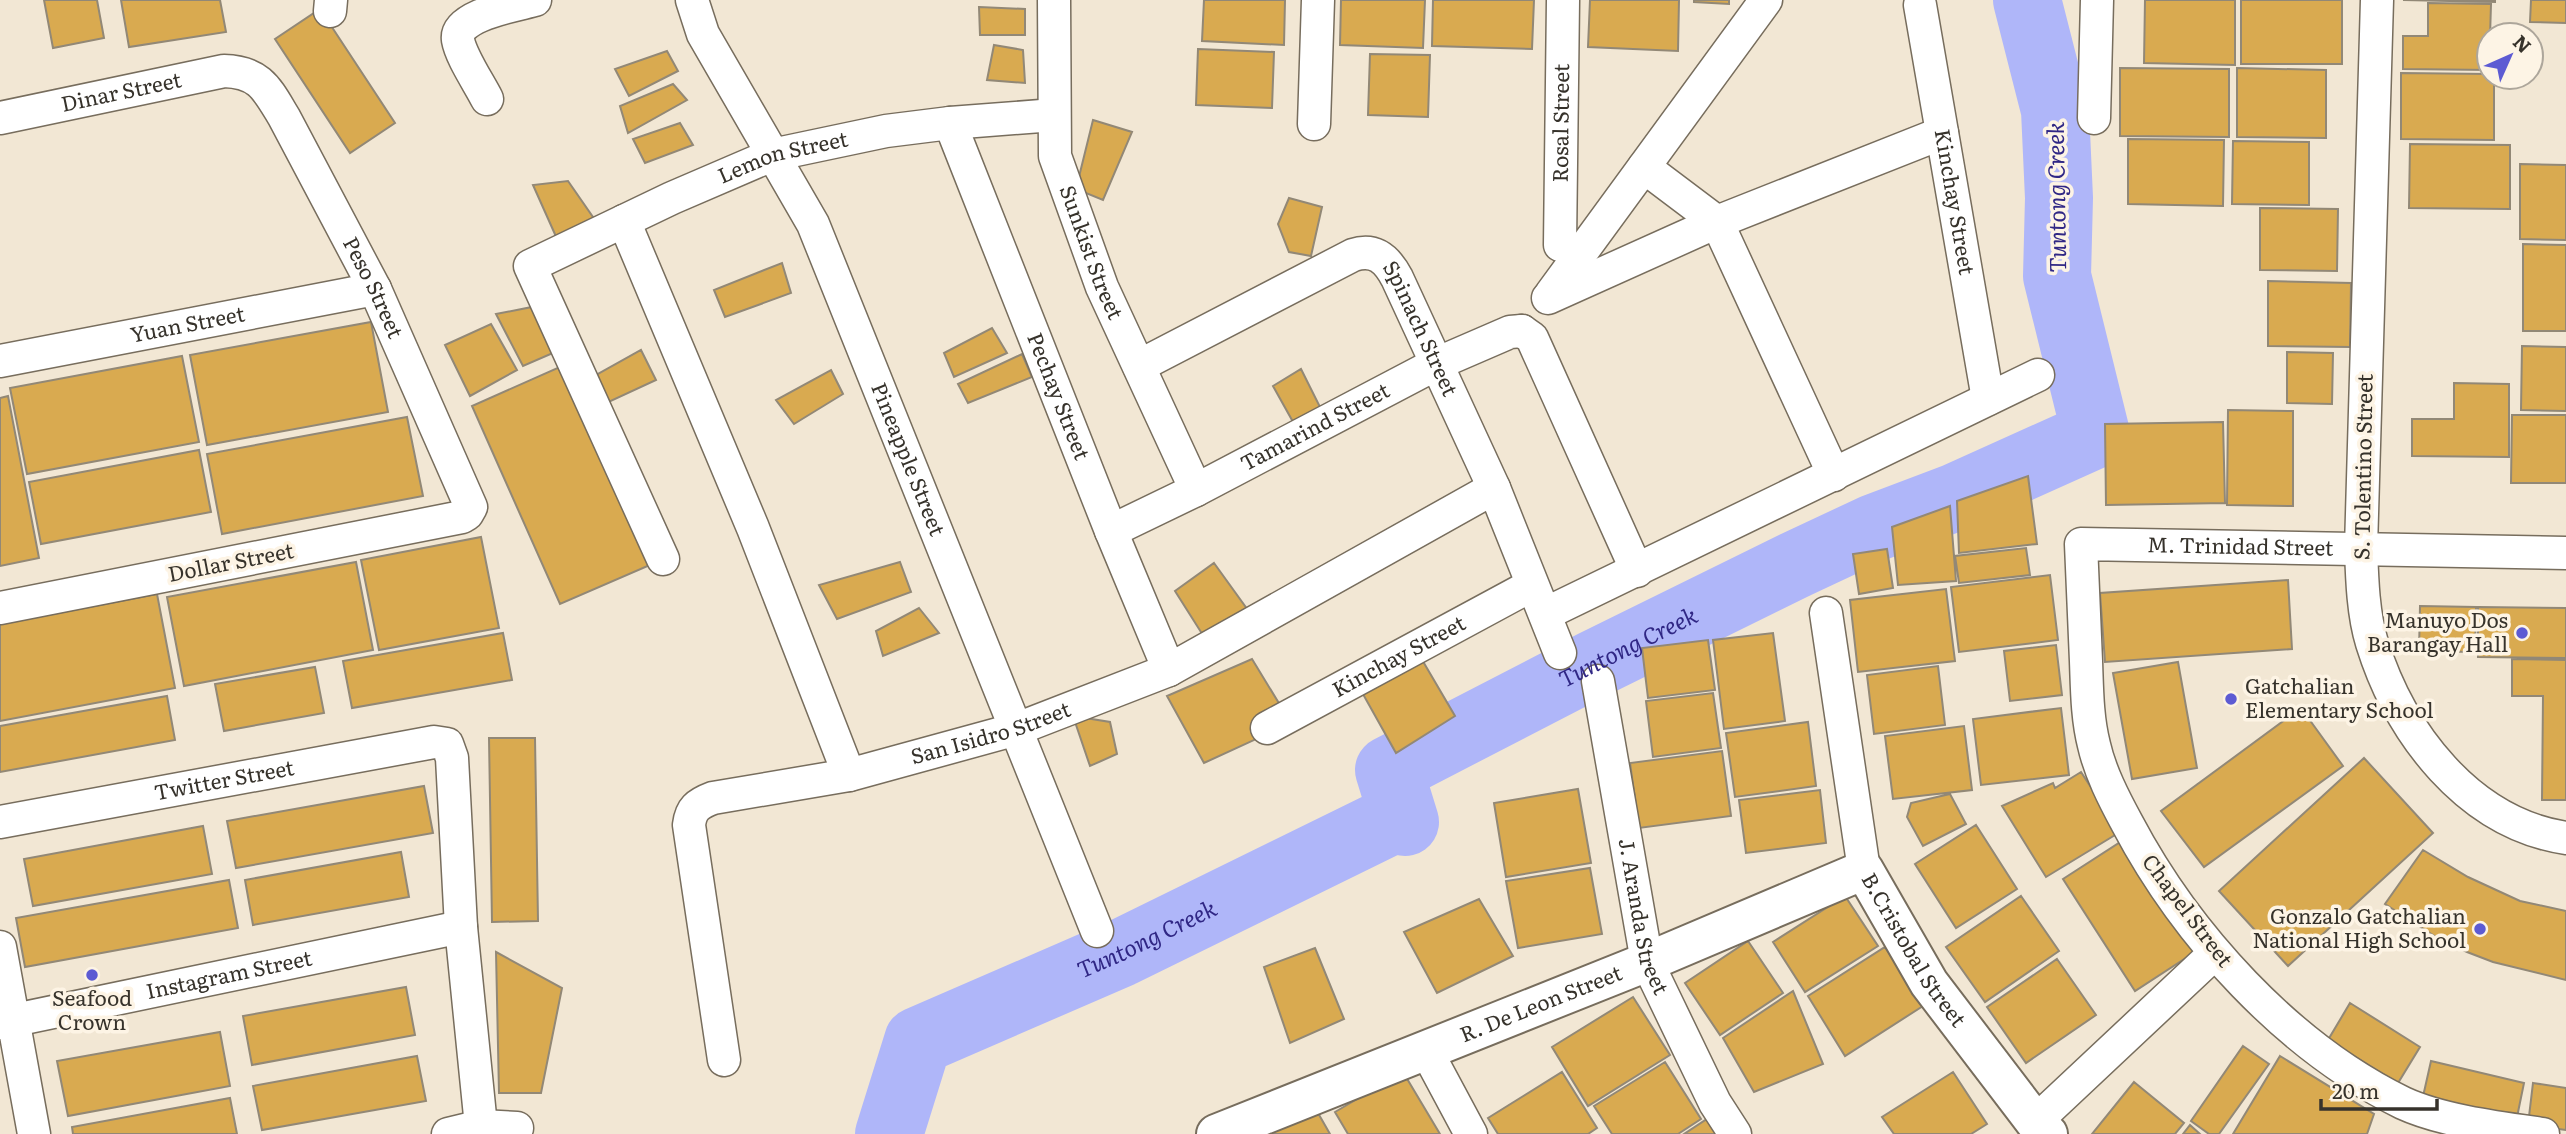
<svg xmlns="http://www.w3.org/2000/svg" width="2566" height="1134" font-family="Literata,serif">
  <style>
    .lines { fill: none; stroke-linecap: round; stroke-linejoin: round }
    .river { stroke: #afb6f9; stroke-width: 68 }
    .building { fill: #d9aa50; stroke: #928876; stroke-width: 2 }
    .minor-casing { stroke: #776d5d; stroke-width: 35 }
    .tertiary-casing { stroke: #776d5d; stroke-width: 42 }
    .minor { stroke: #fff; stroke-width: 32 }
    .tertiary { stroke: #fff; stroke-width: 38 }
    .poi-dot { fill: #5d5bd3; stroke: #fdf4e5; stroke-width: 2.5 }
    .labels { text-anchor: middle; stroke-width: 7; stroke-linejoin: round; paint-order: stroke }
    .street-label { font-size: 21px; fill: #36322b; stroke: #fdf4e5 }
    .poi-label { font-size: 21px; fill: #36322b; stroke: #fdf4e5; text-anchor: end }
    .water-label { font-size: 23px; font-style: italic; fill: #302785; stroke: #fdf4e5 }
  </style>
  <rect width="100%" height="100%" fill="#f2e7d4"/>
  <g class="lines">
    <path class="river" id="s1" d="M889,1134l29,-93 203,-88 271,-133 13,2 -16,-52 205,-106 201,-99 79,-37 82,-31 140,-63 -39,-158 2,-78 -4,-88 -28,-110"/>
  </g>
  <path class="building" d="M44,0h53l7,38 -51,10z
    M121,0h99l6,32 -97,15z
    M1204,0h81l-1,45 -82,-4z
    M1341,0h84l-2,48 -83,-3z
    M1433,0h101l-2,49 -100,-3z
    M1590,0h89l-1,51 -90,-4z
    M1694,0h35v4l-35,-2z
    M2145,0h90v65l-91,-2z
    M2241,0h101v64h-101z
    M2403,0h92v2z
    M2531,0h35v23l-36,-1z
    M2428,3l63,1 -2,66 -86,-1v-33h25z
    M979,7l46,2v26h-45z
    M320,9l75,114 -45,30 -75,-114z
    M2531,36h4l-1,36h-3z
    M994,45l29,5 2,33 -38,-3z
    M1198,49l76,3 -2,56 -76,-3z
    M667,51l11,20 -49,25 -14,-27z
    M1370,54l60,1 -2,62 -60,-2z
    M2120,68l109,1v68l-109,-1z
    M2237,68l89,2v68l-89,-1z
    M2401,73l88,1v3h5v63l-93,-1z
    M673,84l14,16 -59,33 -8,-27z
    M1093,120l39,12 -29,68 -27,-11z
    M680,123l13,22 -48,18 -12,-24z
    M2128,139l96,1 -1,66 -95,-2z
    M2233,141l76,1v63l-77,-1z
    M2410,144l100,1v64l-101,-1z
    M2520,164l46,1v75l-46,-1z
    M568,181l27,39 -37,21 -25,-56z
    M1289,198l33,9 -11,49 -22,-4 -11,-28z
    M2260,208l78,1 -1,62 -77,-1z
    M2523,244l43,1v86h-43z
    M782,263l9,30 -66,24 -11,-27z
    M2268,281l83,2 -1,64 -82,-1z
    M532,307l21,46 -30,13 -27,-52z
    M371,322l17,90 -181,33 -17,-90z
    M491,324l26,46 -47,26 -25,-51z
    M992,328l15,25 -53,24 -10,-24z
    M2522,346l44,1v64l-45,-1z
    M641,350l15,30 -56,26 -11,-27z
    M2287,352l46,1 -1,51 -45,-1z
    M1022,354l10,23 -64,26 -10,-19z
    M182,356l17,86 -172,32 -17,-86z
    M562,366l88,199 -90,39 -88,-198z
    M1301,369l26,52 -30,8 -24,-43z
    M831,370l12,24 -49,30 -18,-24z
    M2454,383l55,1v73l-97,-1v-37h42z
    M8,396l31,162 -39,8v-168z
    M2228,410l65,1v95l-66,-1z
    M2512,415h54v68h-55z
    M407,417l16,79 -201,38 -15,-80z
    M2223,422l2,81 -119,2 -1,-81z
    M199,450l12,62 -170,32 -12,-62z
    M2028,476l9,68 -78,9 -2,-52z
    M1950,506l6,75 -58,4 -6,-58z
    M481,537l18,91 -120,22 -18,-90z
    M2026,548l4,27 -71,8 -4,-27z
    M1887,549l6,39 -34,6 -6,-40z
    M356,562l17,88 -189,36 -17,-89z
    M900,562l11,30 -74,27 -18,-34z
    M1214,563l36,50 -44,27 -31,-49z
    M2050,575l8,65 -99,12 -8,-65z
    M2288,580l4,69 -187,13 -5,-69z
    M1946,589l9,72 -97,11 -8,-72z
    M157,594l18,94 -175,33v-97z
    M2420,606l56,1 -1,45 -56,-1z
    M2478,607l88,1v50l-88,-1z
    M919,608l20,25 -56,23 -7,-25z
    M503,633l9,47 -160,28 -9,-47z
    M1773,633l12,88 -61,8 -11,-89z
    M1708,640l7,50 -67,8 -6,-50z
    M2056,645l6,50 -52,6 -6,-50z
    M1421,658l34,58 -59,37 -37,-66z
    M1252,659l39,64 -87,40 -37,-67z
    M2512,659l54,1v140h-24l1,-104h-31z
    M2178,662l19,106 -65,11 -19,-106z
    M1938,666l7,59 -71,9 -7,-59z
    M315,667l9,46 -100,18 -9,-47z
    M1713,693l8,55 -68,9 -7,-56z
    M167,696l8,44 -175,32v-46z
    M2061,708l8,67 -88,10 -8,-66z
    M2301,708l42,58 -139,101 -43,-56z
    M1073,716l37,6 7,32 -27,12z
    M1808,722l8,64 -81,11 -9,-64z
    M1964,726l8,64 -79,9 -8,-63z
    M489,738h46l3,183 -46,1z
    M1722,751l9,65 -92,12 -9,-65z
    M2364,758l69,75 -145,133 -69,-75z
    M2081,772l39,60 -74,45 -44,-71 51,-23 2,5z
    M424,786l9,47 -197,35 -9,-47z
    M1578,789l13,74 -85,14 -12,-74z
    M1820,790l6,53 -80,10 -7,-53z
    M1950,794l16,30 -43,22 -16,-29 4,-14z
    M1976,825l41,64 -61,39 -41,-64z
    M203,826l9,48 -179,32 -9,-47z
    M2122,841l73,111 -60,39 -72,-112z
    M2423,850l45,27 52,24 46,10v69l-73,-18 -26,-10 -31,-15 -51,-33z
    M401,852l8,45 -156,28 -8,-45z
    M1590,868l12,66 -84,14 -12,-67z
    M229,880l9,48 -213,39 -9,-49z
    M1845,896l33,50 -73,46 -32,-50z
    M2021,896l38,55 -74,51 -39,-55z
    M1479,899l34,57 -76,37 -33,-61z
    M1748,941l35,52 -63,42 -35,-52z
    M1885,947l38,59 -78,50 -37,-60z
    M1315,948l29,71 -54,24 -26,-76z
    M496,952l66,36 -21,105h-42z
    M2057,959l39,56 -70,48 -39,-56z
    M406,987l9,48 -163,30 -9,-49z
    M1793,991l30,73 -69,28 -31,-54z
    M1633,997l37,58 -82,51 -36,-59z
    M2350,1003l70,44 -22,36 -70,-43z
    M220,1032l10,54 -162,30 -11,-55z
    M2243,1046l26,18 -50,70h-10l-18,-13z
    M417,1056l9,45 -164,29 -9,-44z
    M2280,1056l94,58 -7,20h-134z
    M2431,1061l93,22 -8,39 -94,-21z
    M1665,1062l36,57 -23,15h-66l-18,-28z
    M1403,1072l37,62h-92l-13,-22z
    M1562,1072l35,56 -9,6h-90l-10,-16z
    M1953,1072l34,52 -16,10h-77l-12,-17z
    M2134,1082l50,41 -9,11h-83z
    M2533,1083l33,5v42l-38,-5z
    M230,1098l7,36h-164l-1,-7z
    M1314,1106l16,28h-63z
    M1710,1117l11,17h-37z
    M2190,1125l10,9h-17z"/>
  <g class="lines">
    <g class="minor-casing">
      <g id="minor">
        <path id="s2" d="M692,0l11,34 110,190 284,707"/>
        <path id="s3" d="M1054,0l1,156 47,131 94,203"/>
        <path d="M2377,0l-16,548c1,30 2,66 11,95 28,90 96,180 194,195"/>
        <path id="s4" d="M1920,5l68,394"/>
        <path d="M330,11l1,-11"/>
        <path d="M487,99c-8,-16 -26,-42 -29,-59 -4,-25 60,-35 77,-40"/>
        <path id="s5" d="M0,118l224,-47c36,1 43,18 60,46l91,172 96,218 -4,7 -5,3 -462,91"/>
        <path d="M2094,118l3,-118"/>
        <path id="s6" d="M950,123l161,408 58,139"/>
        <path d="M1314,124l4,-124"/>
        <path d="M1644,167l73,55 117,253"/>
        <path d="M624,221l129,307 96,247"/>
        <path id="s7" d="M1560,245l3,-245"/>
        <path d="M1551,294l215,-294"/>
        <path d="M1548,298l169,-76 225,-89"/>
        <path d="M1522,331l10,7 105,233"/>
        <path id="s8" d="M0,361l375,-72"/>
        <path id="s9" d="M1139,366l214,-111c22,-7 34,4 44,23l97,210 66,165"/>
        <path id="s10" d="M1111,531l85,-41 240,-126 74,-32 12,-1"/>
        <path id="s11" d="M663,559l-133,-293 142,-68 100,-43 114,-24 64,-8 104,-8"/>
        <path d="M1826,613l38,257"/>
        <path d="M1545,614l493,-239"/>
        <path id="s12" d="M1598,681l49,281 68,141 20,31"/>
        <path id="s13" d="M1267,728l265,-143"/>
        <path id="s14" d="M0,822l434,-80 13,2 5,14 9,169 20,199"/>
        <path d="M0,947l34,187"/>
        <path id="s15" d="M0,1023l461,-96"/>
        <path d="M1426,1050l45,84"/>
        <path id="s16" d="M724,1060l-35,-235c2,-16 8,-21 24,-27l136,-23 168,-46 152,-59 325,-182"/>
        <path d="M2035,1122l180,-169"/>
        <path d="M448,1134l33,-8 36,2"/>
        <path id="s17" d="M2543,1134c-43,-6 -101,-13 -140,-31 -115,-56 -217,-168 -276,-280 -13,-24 -27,-51 -33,-78 -7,-27 -7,-57 -8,-84 -2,-39 -3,-78 -5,-117l485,9"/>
      </g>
    </g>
    <g class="tertiary-casing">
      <g id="tertiary">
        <path id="s18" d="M1216,1134l431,-172 217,-92 65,113 106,139 13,12"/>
      </g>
    </g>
    <use href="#minor" class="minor"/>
    <use href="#tertiary" class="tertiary"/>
  </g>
  <g class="poi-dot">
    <circle cx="2522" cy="633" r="7"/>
    <circle cx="2231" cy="699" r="7"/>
    <circle cx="2480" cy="929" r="7"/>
    <circle cx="92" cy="975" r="7"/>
  </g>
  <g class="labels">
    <g class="street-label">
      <text dy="7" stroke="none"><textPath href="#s5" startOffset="124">Dinar Street</textPath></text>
      <text dy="7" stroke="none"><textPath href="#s7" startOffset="122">Rosal Street</textPath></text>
      <text dy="7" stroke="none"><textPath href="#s11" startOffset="598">Lemon Street</textPath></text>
      <text dy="7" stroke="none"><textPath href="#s4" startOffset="200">Kinchay Street</textPath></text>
      <text dy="7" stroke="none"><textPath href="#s3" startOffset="259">Sunkist Street</textPath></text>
      <text dy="7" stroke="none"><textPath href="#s5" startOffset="502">Peso Street</textPath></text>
      <text dy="7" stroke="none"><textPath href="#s8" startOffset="191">Yuan Street</textPath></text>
      <text dy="7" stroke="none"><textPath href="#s9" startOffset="352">Spinach Street</textPath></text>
      <text dy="7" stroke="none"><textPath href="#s6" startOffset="294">Pechay Street</textPath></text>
      <text dy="7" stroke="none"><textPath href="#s10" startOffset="229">Tamarind Street</textPath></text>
      <text dy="7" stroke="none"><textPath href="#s2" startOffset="509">Pineapple Street</textPath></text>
      <text transform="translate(2364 467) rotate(-89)" y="7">S. Tolentino Street</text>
      <text dy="7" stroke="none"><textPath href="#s17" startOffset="989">M. Trinidad Street</textPath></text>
      <text transform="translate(231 563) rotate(-11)" y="7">Dollar Street</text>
      <text dy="7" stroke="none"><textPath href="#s13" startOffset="150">Kinchay Street</textPath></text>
      <text dy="7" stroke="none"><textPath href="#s16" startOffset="562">San Isidro Street</textPath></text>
      <text dy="7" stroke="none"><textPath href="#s14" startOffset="228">Twitter Street</textPath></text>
      <text transform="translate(2187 911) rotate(53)" y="7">Chapel Street</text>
      <text dy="7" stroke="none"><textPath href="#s12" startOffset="240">J. Aranda Street</textPath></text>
      <text dy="7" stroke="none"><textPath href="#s18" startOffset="794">B.Cristobal Street</textPath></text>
      <text dy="7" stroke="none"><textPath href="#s15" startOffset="234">Instagram Street</textPath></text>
      <text dy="7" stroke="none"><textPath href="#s18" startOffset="350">R. De Leon Street</textPath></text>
    </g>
    <g class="poi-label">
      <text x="2508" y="628">Manuyo Dos<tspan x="2508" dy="24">Barangay Hall</tspan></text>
      <text x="2245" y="694" text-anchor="start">Gatchalian<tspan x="2245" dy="24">Elementary School</tspan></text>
      <text x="2466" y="924">Gonzalo Gatchalian<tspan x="2466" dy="24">National High School</tspan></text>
      <text x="92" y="1006" text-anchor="middle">Seafood<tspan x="92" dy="24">Crown</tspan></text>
    </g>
    <g class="water-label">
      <text transform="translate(2057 197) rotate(-91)" y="8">Tuntong Creek</text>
      <text dy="8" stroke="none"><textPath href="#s1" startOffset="957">Tuntong Creek</textPath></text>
      <text dy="8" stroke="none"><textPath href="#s1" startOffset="348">Tuntong Creek</textPath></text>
    </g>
  </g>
  <g transform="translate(2510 56) rotate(45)"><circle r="33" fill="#fdf4e5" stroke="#ada69b" stroke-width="2"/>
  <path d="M0-5L12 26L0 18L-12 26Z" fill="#5d5bd3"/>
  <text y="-10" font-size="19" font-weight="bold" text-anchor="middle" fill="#36322b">N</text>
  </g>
  <path d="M2321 1099v10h116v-10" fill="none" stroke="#36322b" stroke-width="3.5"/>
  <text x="2332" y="1099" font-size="21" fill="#36322b" stroke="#fdf4e5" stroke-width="5" paint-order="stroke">20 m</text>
</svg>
